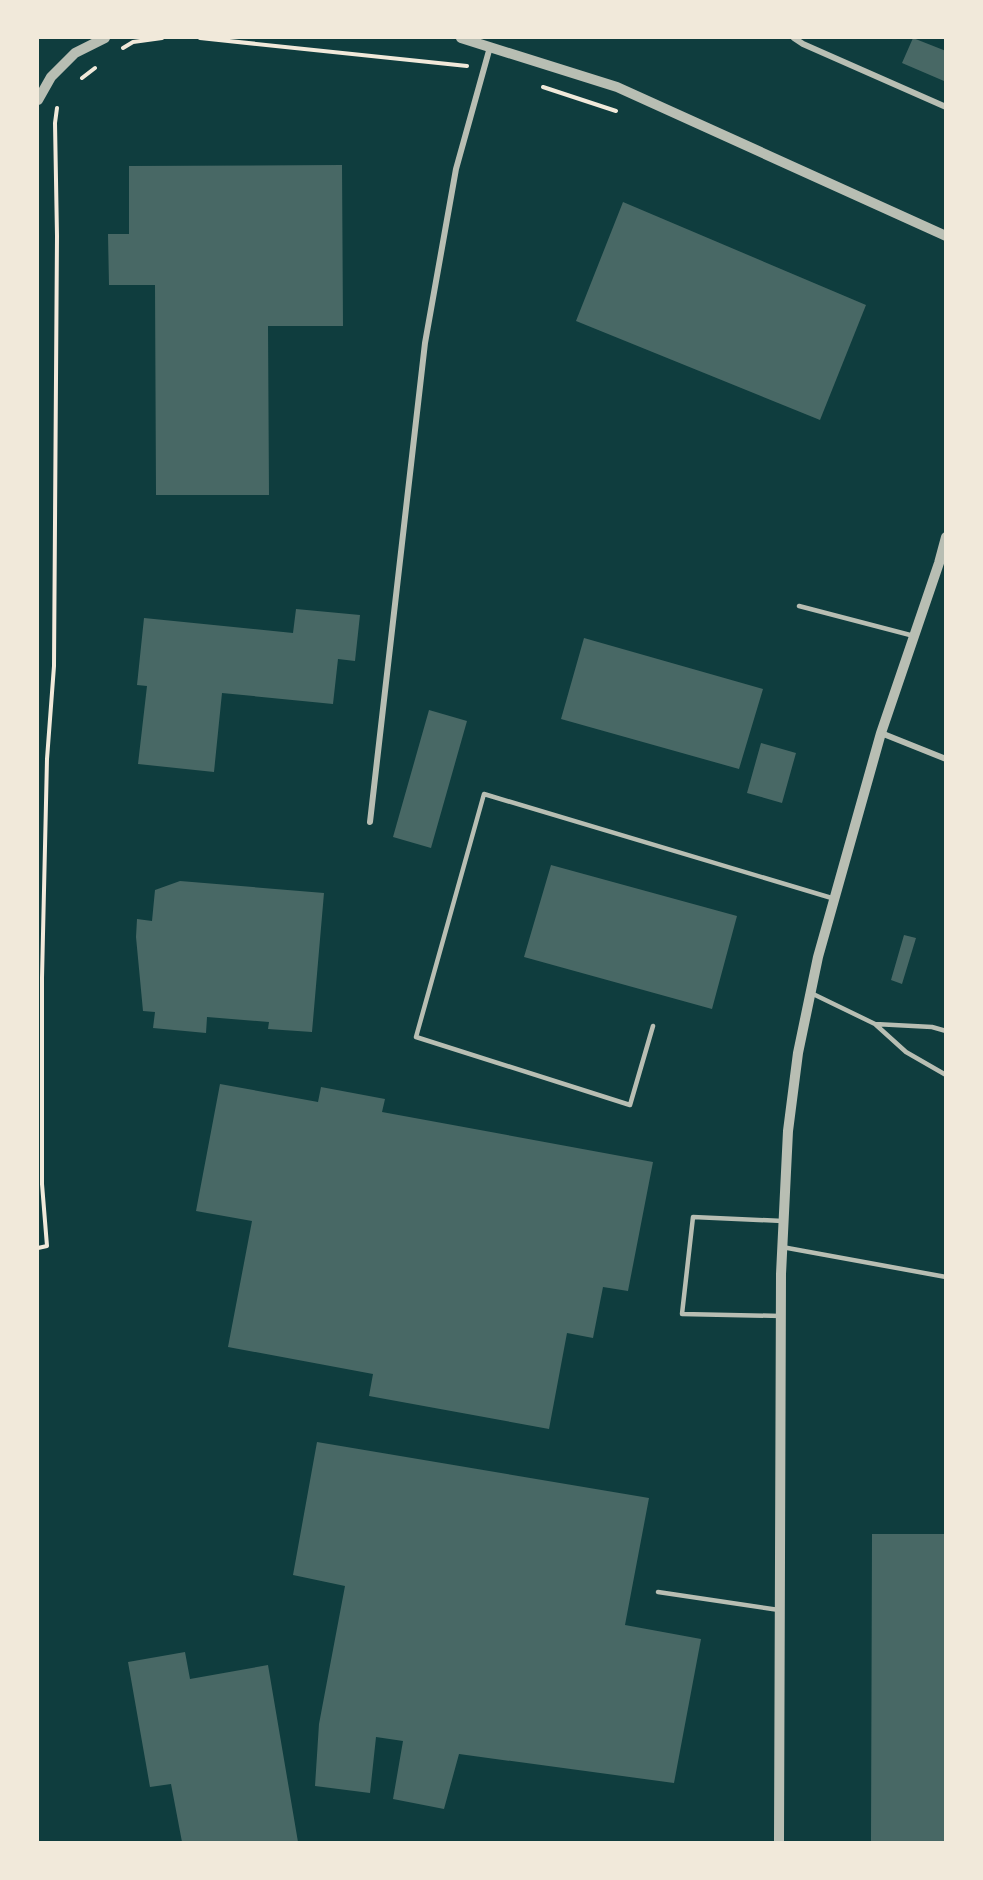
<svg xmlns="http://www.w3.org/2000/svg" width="983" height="1880" font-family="'Fira Sans Condensed',sans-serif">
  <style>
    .building { fill: #486865 }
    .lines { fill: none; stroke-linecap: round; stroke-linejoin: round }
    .path { stroke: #f1e9da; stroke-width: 4 }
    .service { stroke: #b8beb3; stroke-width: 4.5 }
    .minor { stroke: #b8beb3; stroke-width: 6 }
    .tertiary { stroke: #b8beb3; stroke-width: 10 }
  </style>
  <rect width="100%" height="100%" fill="#0f3d3e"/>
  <path class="building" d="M913,38l33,13 -2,30 -42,-18z
    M342,165l1,161h-75l1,169h-113l-1,-210h-46l-1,-51h21v-68z
    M623,202l243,103 -46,115 -244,-99z
    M296,609l64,6 -5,46 -17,-2 -5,45 -111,-11 -8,79 -76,-8 9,-78 -10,-1 7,-67 149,15z
    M584,638l179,51 -24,80 -178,-50z
    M429,710l38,11 -36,127 -38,-11z
    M761,743l35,10 -14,50 -35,-10z
    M551,865l186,51 -25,93 -188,-52z
    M180,881l144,12 -12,139 -44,-3 1,-7 -62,-5 -1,16 -53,-5 2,-16 -12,-1 -7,-74 1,-18 15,2 3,-31z
    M904,935l12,3 -14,46 -11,-4z
    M220,1084l98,18 3,-15 64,12 -3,13 271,50 -25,129 -25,-4 -10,51 -26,-5 -18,96 -180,-33 4,-22 -145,-27 24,-126 -56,-10z
    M317,1442l332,56 -24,127 76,14 -27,144 -215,-29 -15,55 -51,-10 10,-58 -27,-4 -6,56 -55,-7 4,-62 26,-138 -52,-11z
    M872,1534h74v308h-75z
    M185,1652l5,27 78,-14 30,177h-116l-11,-58 -21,3 -22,-125z"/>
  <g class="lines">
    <path class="path" d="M200,38l267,28
      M123,48l10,-6 29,-4
      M82,78l13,-10
      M543,87l73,24
      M38,1248l9,-2 -5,-62v-206l5,-219 7,-93 3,-430 -2,-113 2,-15"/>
    <path class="service" d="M799,606l115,30
      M811,993l64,31 31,28 40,23
      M875,1024l57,3 14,4
      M653,1026l-23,79 -214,-68 68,-243 351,105
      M782,1247l164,30
      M781,1316l-99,-2 11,-97 90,4
      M658,1592l121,18"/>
    <path class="minor" d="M794,38l9,6 143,63
      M881,733l65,26
      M370,822l55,-479 31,-174 34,-122"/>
    <path class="tertiary" d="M461,38l156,49 329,149
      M38,100l13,-23 24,-24 30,-15
      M779,1842l2,-568 7,-143 10,-78 20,-96 63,-224 58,-170 7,-26"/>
  </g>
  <rect width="983" height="1880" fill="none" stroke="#f1e9da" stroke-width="78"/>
</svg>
